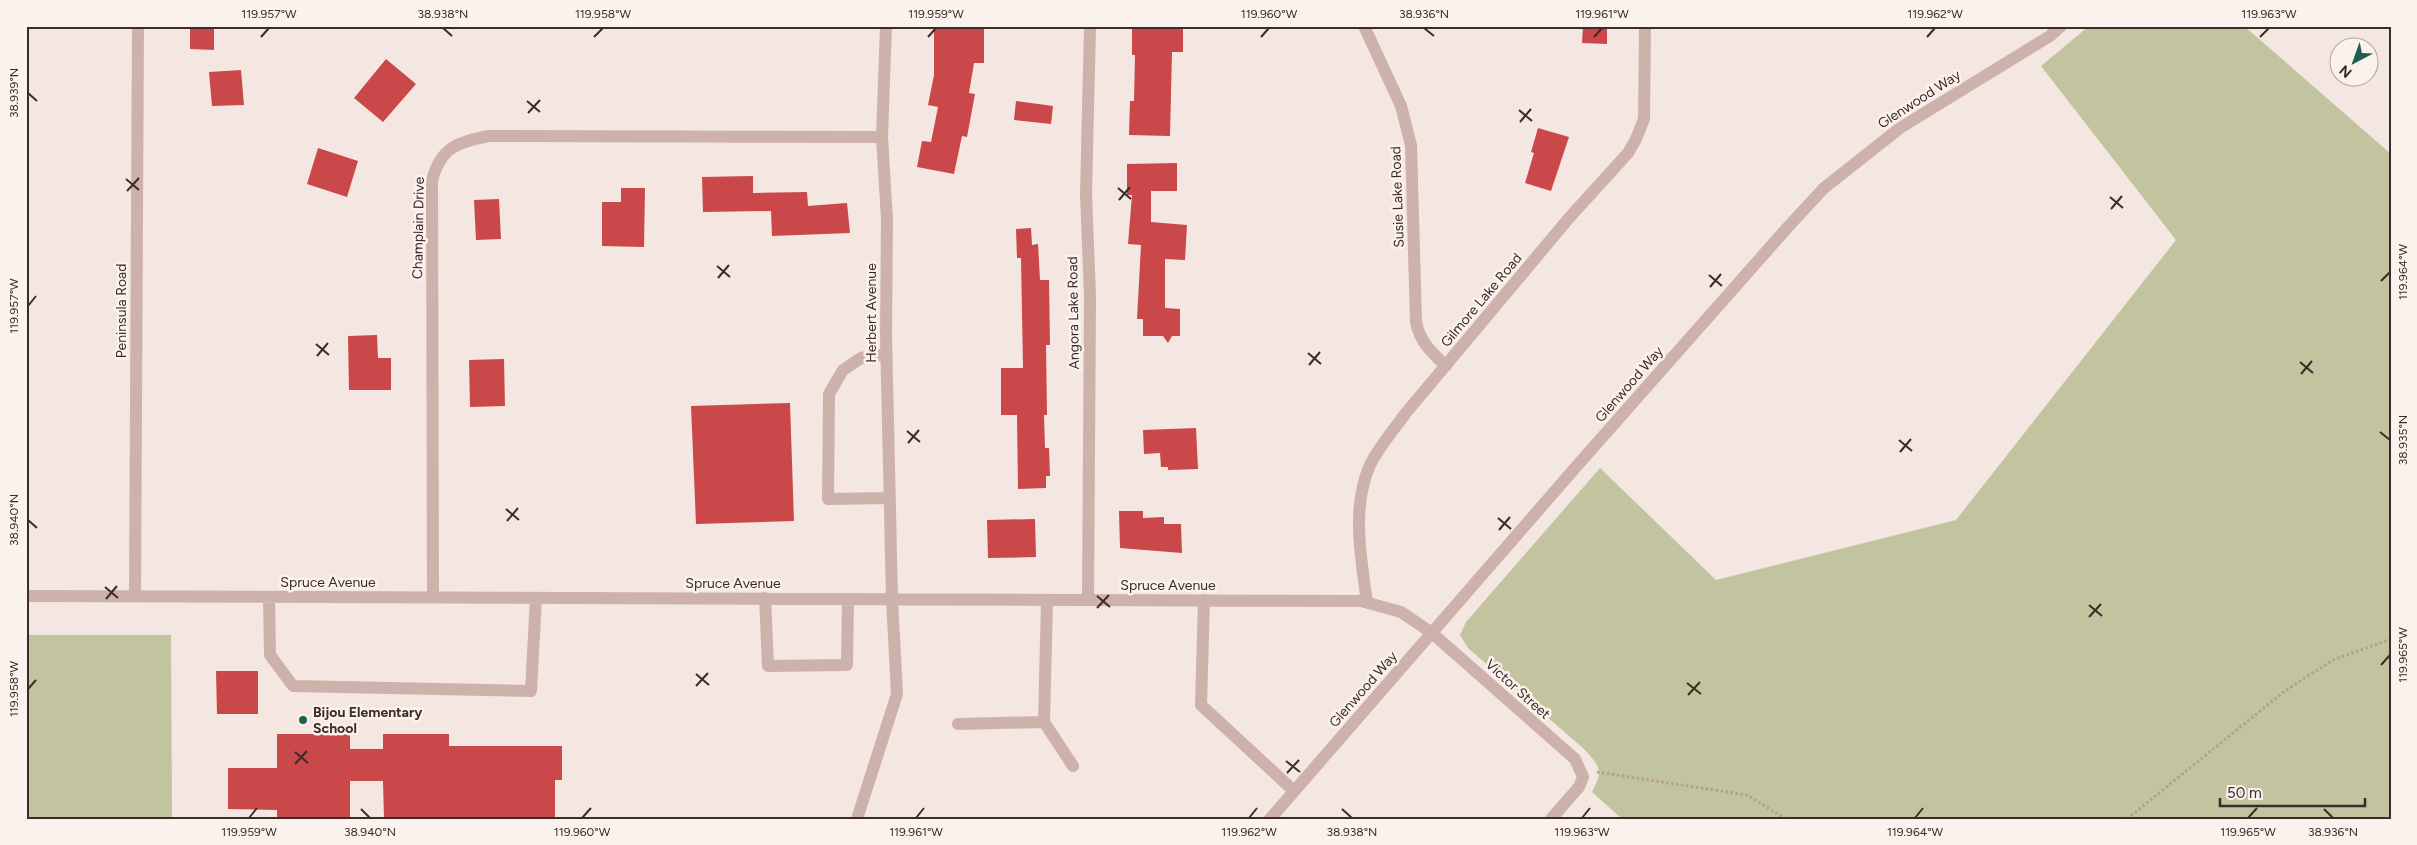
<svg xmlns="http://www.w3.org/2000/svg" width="2417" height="845" font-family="Figtree,sans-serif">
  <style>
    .green { fill: #c1c49f }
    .building { fill: #ca4849 }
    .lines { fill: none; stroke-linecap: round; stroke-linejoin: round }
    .path { stroke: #b99c95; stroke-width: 3; stroke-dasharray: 2.5 2.5; stroke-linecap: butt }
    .minor { stroke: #cdb2ab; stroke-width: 12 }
    .ticks { fill: none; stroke: #3b2b2a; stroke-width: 2 }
    .poi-dot { fill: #1e5f53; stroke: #fbf1ed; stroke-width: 2 }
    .labels { text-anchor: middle; stroke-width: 5; stroke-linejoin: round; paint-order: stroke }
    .street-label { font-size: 14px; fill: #3b2b2a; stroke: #fbf1ed }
    .poi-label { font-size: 14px; font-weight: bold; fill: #3b2b2a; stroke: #fbf1ed; text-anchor: start }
    .neatline { fill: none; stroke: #3b2b2a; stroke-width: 2 }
    .ticks-label { font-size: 12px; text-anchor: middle; fill: #3b2b2a }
  </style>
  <rect width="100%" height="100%" fill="#f4e6e0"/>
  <path class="green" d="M2089,26h155l147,128v665h-769l-30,-27c12,-23 8,-25 -8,-43l-116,-101 -8,-13 6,-13 134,-154 116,112 240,-60 220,-280 -135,-174z
    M26,635h145l1,184h-146z"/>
  <path class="building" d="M190,26h24v24l-24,-1z
    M934,26h50v37h-10l-5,30 6,1 -8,43 -5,-1 -8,38 -37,-7 5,-26 9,1 7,-35 -10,-2 6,-30z
    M1132,26h51v26h-11l-2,84 -41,-1 1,-34h4l1,-46h-3z
    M1583,26h24v18l-25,-1z
    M386,59l30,25 -33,38 -29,-24z
    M241,70l3,35 -32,1 -3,-34z
    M1016,101l37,5 -2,18 -37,-4z
    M1538,128l31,9 -18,54 -26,-8 9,-30 -3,-1z
    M318,148l40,13 -11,36 -40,-13z
    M1177,163v28h-26v31l36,3 -2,35 -20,-1v49l15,1v27h-8l-4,7 -5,-7h-20v-17h-6l4,-74 -13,-1 4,-49h-5v-31z
    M753,176v17l54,-1 1,14 39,-3 3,30 -78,3 -1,-25 -68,1 -1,-35z
    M621,188h24l-1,59 -42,-1v-44h19z
    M499,199l2,40 -25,1 -2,-40z
    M1031,228l1,17 6,-1 2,36h9l1,65h-4l1,70h-3l1,33h4l1,28h-4v12l-28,1 -1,-74h-16v-47h22l-2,-110h-4l-1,-29z
    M377,335l1,23h13v32h-42l-1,-54z
    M504,359l1,47 -35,1 -1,-47z
    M790,403l4,118 -98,3 -5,-118z
    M1196,428l2,41 -30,1v-3h-7l-1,-14 -16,1 -1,-24z
    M1119,511h24v7l21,-1v7h17l1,29 -62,-5z
    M1035,519l1,38 -48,1 -1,-38z
    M216,671h42v43h-41z
    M277,734h73v15h33v-15h66v12h113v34h-7v39h-171l-1,-38h-33v38h-73v-9l-49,-1v-41h49z"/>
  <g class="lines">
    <path class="path" d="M1597,772l150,23 39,24
      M2127,819l159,-129 47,-30 58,-21"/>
    <path class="minor" d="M1364,26l37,80 10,39 5,177c4,20 15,30 30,44
      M886,354l-25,4 -18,12 -14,24 -1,105 61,-1
      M26,596l1335,5 40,11 31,21 143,126 8,18 -4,10 -28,32
      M135,596l3,-570
      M269,597l1,58 23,31 238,5 5,-93
      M433,597l-1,-416c8,-33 25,-39 57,-45l393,1
      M765,598l3,68 79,-1 1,-66
      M1047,600l-3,122 29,44
      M1088,600l2,-304 -4,-102 4,-168
      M1204,600l-3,105 93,86
      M1367,602c-6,-44 -16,-94 3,-137 9,-18 23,-34 35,-51l164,-196 59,-65 8,-14 8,-20 1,-93
      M958,724l86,-2
      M857,819l40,-125 -5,-95 -6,-264 1,-115 -5,-83 4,-111
      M1270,819l305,-351 212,-240 37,-40 76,-60 150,-92 11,-10"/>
  </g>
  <path class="ticks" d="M443,28l9,8M1424,28l10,8M261,37l8,-9M594,37l9,-9M928,37l8,-9M1261,37l8,-9M1594,37l8,-9M1927,37l8,-9M2260,37l9,-9M28,93l9,8M527,101l13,11M1519,110l13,11M528,113l12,-13M1520,122l11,-13M126,179l13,11M1118,188l13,11M127,191l12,-13M2110,197l13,11M1119,200l11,-13M2111,209l11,-13M717,266l13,11M1709,275l13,11M718,278l11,-13M2381,281l9,-9M1710,287l11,-13M28,306l8,-10M316,344l13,11M1308,353l13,11M317,356l11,-13M2300,362l13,11M1309,365l11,-13M2301,374l11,-13M907,431l13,11M2380,432l10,8M1899,440l13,11M908,443l11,-13M1900,452l11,-13M506,509l13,11M1498,518l13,11M28,520l9,8M507,521l11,-13M1499,530l11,-13M105,587l13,11M1097,596l13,11M106,599l11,-13M2089,605l13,11M1097,608l12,-13M2089,617l12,-13M2381,665l9,-10M696,674l13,11M1687,683l14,11M696,686l12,-13M28,689l8,-9M1688,695l12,-13M295,752l13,11M1286,761l14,11M295,764l12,-13M1287,773l12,-13M361,809l9,9M1342,809l10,9M2324,809l9,9M249,818l8,-10M582,818l9,-10M916,818l8,-10M1249,818l8,-10M1582,818l8,-10M1915,818l8,-10M2248,818l9,-10"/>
  <circle class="poi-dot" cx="303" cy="720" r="5"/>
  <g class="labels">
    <g class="street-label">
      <text transform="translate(1919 99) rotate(-33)" y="5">Glenwood Way</text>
      <text transform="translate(1397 197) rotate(-92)" y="5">Susie Lake Road</text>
      <text transform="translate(418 228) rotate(-89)" y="5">Champlain Drive</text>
      <text transform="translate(1481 300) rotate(-50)" y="5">Gilmore Lake Road</text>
      <text transform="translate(121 311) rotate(-90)" y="5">Peninsula Road</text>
      <text transform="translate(871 313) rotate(-90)" y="5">Herbert Avenue</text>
      <text transform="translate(1073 313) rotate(-91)" y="5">Angora Lake Road</text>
      <text transform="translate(1629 384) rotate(-49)" y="5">Glenwood Way</text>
      <text x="328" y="587">Spruce Avenue</text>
      <text x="733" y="588">Spruce Avenue</text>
      <text x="1168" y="590">Spruce Avenue</text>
      <text transform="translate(1363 689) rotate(-49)" y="5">Glenwood Way</text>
      <text transform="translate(1518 689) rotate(42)" y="5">Victor Street</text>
    </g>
    <g class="poi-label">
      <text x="313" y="717">Bijou Elementary<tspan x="313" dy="16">School</tspan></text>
    </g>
  </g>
  <rect width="2417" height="845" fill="none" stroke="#fbf1ed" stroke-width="55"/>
  <g transform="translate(2354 62) rotate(221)"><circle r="24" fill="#fbf1ed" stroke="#aea29f"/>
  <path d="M0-4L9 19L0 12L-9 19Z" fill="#1e5f53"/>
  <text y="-8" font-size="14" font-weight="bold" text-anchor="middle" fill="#3b2b2a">N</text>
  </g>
  <path d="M2220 798v8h145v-8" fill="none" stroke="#3b2b2a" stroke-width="2.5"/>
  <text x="2227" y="798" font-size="15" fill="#3b2b2a" stroke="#fbf1ed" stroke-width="4" paint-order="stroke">50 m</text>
  <rect x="28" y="28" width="2362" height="790" class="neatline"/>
  <g class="ticks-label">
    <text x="269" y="18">119.957°W</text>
    <text x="443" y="18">38.938°N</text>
    <text x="603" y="18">119.958°W</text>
    <text x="936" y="18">119.959°W</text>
    <text x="1269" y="18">119.960°W</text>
    <text x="1424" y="18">38.936°N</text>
    <text x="1602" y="18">119.961°W</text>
    <text x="1935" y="18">119.962°W</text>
    <text x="2269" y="18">119.963°W</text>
    <text transform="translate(14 93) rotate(-90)" y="4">38.939°N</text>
    <text transform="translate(2403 272) rotate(-90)" y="4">119.964°W</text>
    <text transform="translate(14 306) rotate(-90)" y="4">119.957°W</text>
    <text transform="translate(2403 440) rotate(-90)" y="4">38.935°N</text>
    <text transform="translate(14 520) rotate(-90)" y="4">38.940°N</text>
    <text transform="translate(2403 655) rotate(-90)" y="4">119.965°W</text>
    <text transform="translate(14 689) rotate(-90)" y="4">119.958°W</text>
    <text x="249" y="836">119.959°W</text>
    <text x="370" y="836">38.940°N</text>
    <text x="582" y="836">119.960°W</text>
    <text x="916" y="836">119.961°W</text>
    <text x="1249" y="836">119.962°W</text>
    <text x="1352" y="836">38.938°N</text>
    <text x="1582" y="836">119.963°W</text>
    <text x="1915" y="836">119.964°W</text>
    <text x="2248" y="836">119.965°W</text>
    <text x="2333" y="836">38.936°N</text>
  </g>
</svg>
